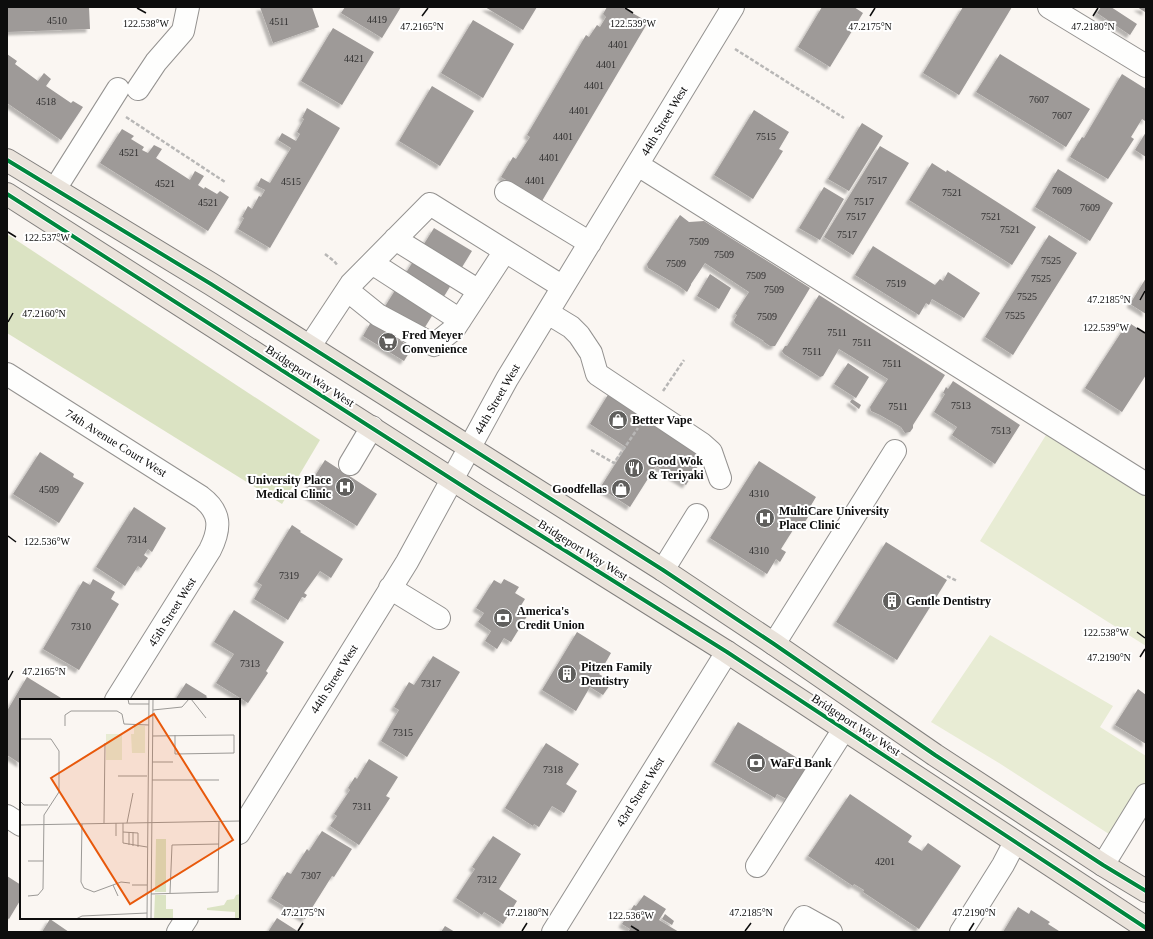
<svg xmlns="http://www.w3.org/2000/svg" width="1153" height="939" font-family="'Times New Roman',serif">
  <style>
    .green { fill: #e8ecd4 }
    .forest { fill: #dbe3c3 }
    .building { fill: #9e9a98; filter: url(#shadow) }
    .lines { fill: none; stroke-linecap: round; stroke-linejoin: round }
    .minor-casing { stroke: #949290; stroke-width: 24 }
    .major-casing { stroke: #817f7d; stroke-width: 24 }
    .path { stroke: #b8b7b6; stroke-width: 2.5; stroke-dasharray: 4 2; stroke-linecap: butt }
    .minor { stroke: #fefefd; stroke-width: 22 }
    .major { stroke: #eae3db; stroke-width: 22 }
    .cycleway-casing { stroke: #fff; stroke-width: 6 }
    .cycleway { stroke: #00873e; stroke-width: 4 }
    .ticks { fill: none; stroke: #0d0d0d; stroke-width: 1.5 }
    .labels { text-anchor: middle; stroke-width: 4; stroke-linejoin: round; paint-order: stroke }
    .number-label { font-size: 10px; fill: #313030 }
    .street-label { font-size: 12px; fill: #0d0d0d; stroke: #fff }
    .poi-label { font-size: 12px; font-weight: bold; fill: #0d0d0d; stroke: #fff; text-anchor: start }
    .inset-road { fill: none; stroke: #9b9996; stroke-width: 1 }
    .view { fill: #e8590c; fill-opacity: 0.15; stroke: #e8590c; stroke-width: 2 }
    .inset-edge { fill: none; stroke: #0d0d0d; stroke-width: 2 }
    .ticks-label { font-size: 10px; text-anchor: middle; fill: #0d0d0d; stroke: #fff; stroke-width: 4; stroke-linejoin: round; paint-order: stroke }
  </style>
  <defs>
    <filter id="shadow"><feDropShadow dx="-3.5" dy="3.5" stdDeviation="1" flood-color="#0004"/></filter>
  </defs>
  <rect width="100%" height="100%" fill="#faf6f2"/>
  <path class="green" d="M1046,435l100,61v150l-166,-105z
    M990,635l123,71 -13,21 46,29v27l-34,53 -113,-73 -68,-41z"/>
  <path class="forest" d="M7,234l313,206 -38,64 -275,-171z"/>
  <path class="building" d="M7,7h82l1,22 -83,3z
    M260,7h52l7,20 -46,16z
    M345,7h56l-19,31 -41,-25z
    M485,7h52l-14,23z
    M607,7h15l26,15 -106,179 -41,-24 12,-20 3,2 14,-22 -3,-2 59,-100 3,2 8,-12 3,2 6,-10 -3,-3z
    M822,7h32l9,6 -33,54 -32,-20z
    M963,7h49l-53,88 -36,-22z
    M1101,7h10l26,17 -7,11 -33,-22z
    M1137,7h9v4l-1,1z
    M473,20l41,24 -31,54 -42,-25z
    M333,28l41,24 -32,53 -41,-24z
    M7,54l10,7 -2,3 23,17 6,-8 7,6 -5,7 25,17 2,-2 10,6 -22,33 -54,-37z
    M1000,54l90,55 -24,38 -90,-55z
    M1122,74l24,15v30l-1,2 -3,-2 -11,18 3,2 -26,40 -38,-22 12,-20 2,1z
    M432,86l42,25 -34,55 -41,-25z
    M307,108l33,20 -70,120 -32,-19 6,-11 -2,-1 6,-11 4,3 7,-13 2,1 4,-7 -8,-4 4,-8 9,5 21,-35 -13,-8 4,-7 14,8 4,-7 -3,-2 7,-13 -2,-1z
    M754,110l35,22 -10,17 4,2 -30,48 -39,-24z
    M862,123l21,13 -34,55 -21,-12z
    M122,129l12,7 -3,3 13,8 -2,3 6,3 6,-8 8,4 -6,9 34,22 5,-9 9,5 -6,9 6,4 1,-2 12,7 3,-3 9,6 -21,34 -108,-68z
    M1146,132v25l-11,-7z
    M880,146l29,17 -56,92 -29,-18z
    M932,163l14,9 1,-2 89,57 -24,38 -103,-65z
    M1058,169l55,34 -23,38 -55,-34z
    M824,187l20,12 -24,41 -21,-12z
    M680,215l9,7 15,-1 106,67 -35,58h-5l-6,-4v-1l-29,-18 -1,-3 3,-5 -2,-1 14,-22 -44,-29 -14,21v1l-4,7 -8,-6 -31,-18 -1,-4z
    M434,228l38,23 -50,81 -38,-24z
    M1049,235l28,18 -64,102 -28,-18z
    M873,246l62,39 5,-6 3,2 5,-9 32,21 -16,25 -32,-19 -3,6 -3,-2 -7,12 -64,-40z
    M710,274l21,14 -12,21 -22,-13z
    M1146,278v36l-16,-10z
    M819,295l126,80 -32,50v3l-3,4 -5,1 -4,-6 -21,-12 -9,-4 -1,-4 18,-28 -49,-30 -16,27 -3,1 -36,-23 -2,-3 3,-5h2z
    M371,322l41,26 -8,13 -41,-25z
    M1128,322l18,12v41l-24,37 -37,-24z
    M848,363l21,14 -13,21 -22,-14z
    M953,381l67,44 -25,39 -43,-29 5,-8 -23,-15 11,-18 -2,-1 3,-6 2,2z
    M609,393l96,62 -19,30 -30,-19 -26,41 -30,-19 26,-41 -36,-23z
    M852,399l9,6 -2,4 -9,-7z
    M40,452l34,22 -1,3 11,6 -25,40 -46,-29z
    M325,460l52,34 -20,32 -53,-33z
    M759,461l57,36 -9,15 3,2 -7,11 -5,-3 -17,27 5,3 -6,10 -4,-3 -9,15 -57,-36z
    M134,507l32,21 -14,24 -4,-3 -4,6 4,3 -7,10 -3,-2 -13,20 -29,-19z
    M292,525l9,6 -1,1 43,27 -12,19 -11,-7 -16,22 3,2 -2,3 -3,-1 -14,23 -34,-21 8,-14 -5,-3z
    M886,542l61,38 -50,80 -61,-38z
    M93,579l22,13 -4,7 8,5 -40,66 -36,-21 40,-68 7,4z
    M504,579l15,8 -4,6 10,6 -5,8 9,6 -18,29 -7,-4 -7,11 -12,-8 6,-10 -13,-9 6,-9 -8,-5 18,-28 7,4z
    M234,610l50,32 -18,29 2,2 -20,30 -32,-20 18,-29 -20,-12z
    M577,632l34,21 -12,21 13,8 -9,13 -13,-8 -14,24 -34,-21z
    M433,656l27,16 -53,85 -26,-16 18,-31 -5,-3 15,-25 5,3z
    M27,677l34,21 -1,2h-39v64l-14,-9v-44z
    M186,683l21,13 -1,1 5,3h-36z
    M1138,689l8,6v49l-31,-19z
    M738,722l61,37 -2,5 13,8 -18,30 -15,-8 -2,4 -61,-36z
    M546,743l33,21 -13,20 11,7 -13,22 -12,-7 -13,21 -5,-3 -1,2 -28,-18z
    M369,759l29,18 -12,19 4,2 -31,47 -29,-19 7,-10 -3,-2 16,-24 -2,-2 7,-11 2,2z
    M850,794l62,42 -4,6 14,9 6,-8 33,23 -42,63 -56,-37 1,-2 -10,-6 -1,2 -45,-30z
    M322,831l30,18 -18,28 -2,-1 -27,43 -34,-21 16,-26 4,2 16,-25 2,2z
    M493,836l28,18 -22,35 18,12 -14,23 -19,-12 -2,3 -26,-17 19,-29 -3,-2z
    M7,876l14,9v14l-12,20 -2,-1z
    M644,895l22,14 -7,11 20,12h-51l2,-3 -8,-5 12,-19 2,1z
    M1018,907l11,7 2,-4 19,12 -2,2 11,7 -1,1h-55z
    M665,914l9,7 -2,4 -10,-6z
    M277,918l22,14h-31z
    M50,919l19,13h-27z
    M445,926l10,6h-14z"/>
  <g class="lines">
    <g class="minor-casing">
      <path id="minor" d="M1049,7l97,59
        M138,89l18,-27 27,-31 5,-24
        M638,165l508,319
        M55,189l63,-100
        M506,192l84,51
        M395,239l84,52
        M372,263l88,57
        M347,290l31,25 56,30 20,-16 51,-78
        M548,313l23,14 8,8 12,18 6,21 105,70 9,8 9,26
        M310,346l41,-62 79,-80 133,83
        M7,374l194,123c20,15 20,31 9,53l-94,150
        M350,464l22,-37
        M663,570l34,-55
        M390,588l49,30
        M774,644l121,-193
        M7,816l14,9
        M239,833l168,-271 100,-183 226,-372
        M1103,865l43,-70
        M757,866l87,-137
        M178,932l9,-14
        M553,932l174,-280
        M795,932l9,-15 27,15
        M961,932l42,-67 12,-23"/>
    </g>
    <g class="major-casing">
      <path id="major" d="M7,160l204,124 452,286 111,74 161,111 168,110 43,26
        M7,194l471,302 249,156 419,276"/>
    </g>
    <path class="path" d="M735,49l109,69
      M126,117l99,65
      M325,254l9,7 4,5
      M663,391l21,-31
      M591,450l23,13 24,-35
      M947,576l10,5"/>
    <use href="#minor" class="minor"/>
    <use href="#major" class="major"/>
    <g class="cycleway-casing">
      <path id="cycleway" d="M7,160l204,124 452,286 111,74 161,111 168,110 43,26
        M7,194l471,302 249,156 419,276"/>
    </g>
    <use href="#cycleway" class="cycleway"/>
  </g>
  <path class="ticks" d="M137,8l9,5M625,8l8,5M422,16l6,-8M870,16l5,-8M1093,16l5,-8M8,232l8,5M1140,300l5,-9M8,322l5,-9M1137,328l8,5M8,536l8,6M1137,632l8,6M1140,657l5,-8M8,680l5,-9M631,926l8,5M298,931l5,-8M522,931l5,-8M745,931l6,-8M969,931l5,-8"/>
  <defs>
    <g id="supermarket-disc" transform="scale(1)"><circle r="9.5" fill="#605f5d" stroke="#fff"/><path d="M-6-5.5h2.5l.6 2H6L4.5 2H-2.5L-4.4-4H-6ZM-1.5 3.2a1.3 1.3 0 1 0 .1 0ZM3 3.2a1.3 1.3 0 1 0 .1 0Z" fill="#fff"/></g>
    <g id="shop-disc" transform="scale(1)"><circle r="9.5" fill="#605f5d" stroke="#fff"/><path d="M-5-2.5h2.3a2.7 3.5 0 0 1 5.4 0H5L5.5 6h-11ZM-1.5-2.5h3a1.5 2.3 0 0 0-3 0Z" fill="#fff"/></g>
    <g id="restaurant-disc" transform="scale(1)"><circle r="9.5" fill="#605f5d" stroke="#fff"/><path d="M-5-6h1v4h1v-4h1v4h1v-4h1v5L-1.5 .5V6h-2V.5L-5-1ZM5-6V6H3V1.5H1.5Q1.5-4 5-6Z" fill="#fff"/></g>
    <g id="hospital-disc" transform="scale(1)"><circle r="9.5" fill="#605f5d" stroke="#fff"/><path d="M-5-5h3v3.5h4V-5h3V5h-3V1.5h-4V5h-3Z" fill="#fff"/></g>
    <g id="building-disc" transform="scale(1)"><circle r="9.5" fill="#605f5d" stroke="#fff"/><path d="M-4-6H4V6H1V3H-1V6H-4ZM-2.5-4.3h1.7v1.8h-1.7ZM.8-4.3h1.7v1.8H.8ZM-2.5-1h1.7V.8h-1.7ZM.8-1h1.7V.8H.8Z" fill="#fff"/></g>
    <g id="bank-disc" transform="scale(1)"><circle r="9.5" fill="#605f5d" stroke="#fff"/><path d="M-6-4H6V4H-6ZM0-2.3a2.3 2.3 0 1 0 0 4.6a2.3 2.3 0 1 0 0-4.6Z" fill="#fff"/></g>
  </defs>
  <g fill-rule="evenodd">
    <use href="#supermarket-disc" x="388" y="342"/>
    <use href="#shop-disc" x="618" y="420"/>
    <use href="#restaurant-disc" x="634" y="468"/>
    <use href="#hospital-disc" x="345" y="487"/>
    <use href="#shop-disc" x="621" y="489"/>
    <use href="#hospital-disc" x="765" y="518"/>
    <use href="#building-disc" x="892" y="601"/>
    <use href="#bank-disc" x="503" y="618"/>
    <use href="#building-disc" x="567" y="674"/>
    <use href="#bank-disc" x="756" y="763"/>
  </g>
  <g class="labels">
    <g class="number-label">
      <text x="377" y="23">4419</text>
      <text x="57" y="24">4510</text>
      <text x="279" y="25">4511</text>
      <text x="618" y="48">4401</text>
      <text x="354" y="62">4421</text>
      <text x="606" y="68">4401</text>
      <text x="594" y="89">4401</text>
      <text x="1039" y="103">7607</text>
      <text x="46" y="105">4518</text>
      <text x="579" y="114">4401</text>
      <text x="1062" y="119">7607</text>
      <text x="563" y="140">4401</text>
      <text x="766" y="140">7515</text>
      <text x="129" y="156">4521</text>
      <text x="549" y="161">4401</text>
      <text x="535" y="184">4401</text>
      <text x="877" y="184">7517</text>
      <text x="291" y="185">4515</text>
      <text x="165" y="187">4521</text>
      <text x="1062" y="194">7609</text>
      <text x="952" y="196">7521</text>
      <text x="864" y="205">7517</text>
      <text x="208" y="206">4521</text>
      <text x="1090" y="211">7609</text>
      <text x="856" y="220">7517</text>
      <text x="991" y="220">7521</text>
      <text x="1010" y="233">7521</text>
      <text x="847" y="238">7517</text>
      <text x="699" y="245">7509</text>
      <text x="724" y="258">7509</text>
      <text x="1051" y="264">7525</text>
      <text x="676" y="267">7509</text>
      <text x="756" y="279">7509</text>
      <text x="1041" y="282">7525</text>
      <text x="896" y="287">7519</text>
      <text x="774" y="293">7509</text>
      <text x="1027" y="300">7525</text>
      <text x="1015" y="319">7525</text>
      <text x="767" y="320">7509</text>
      <text x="837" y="336">7511</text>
      <text x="862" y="346">7511</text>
      <text x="812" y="355">7511</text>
      <text x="892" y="367">7511</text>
      <text x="961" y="409">7513</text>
      <text x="898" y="410">7511</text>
      <text x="1001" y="434">7513</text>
      <text x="49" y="493">4509</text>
      <text x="759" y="497">4310</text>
      <text x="137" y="543">7314</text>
      <text x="759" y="554">4310</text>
      <text x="289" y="579">7319</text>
      <text x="81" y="630">7310</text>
      <text x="250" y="667">7313</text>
      <text x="431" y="687">7317</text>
      <text x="403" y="736">7315</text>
      <text x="553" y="773">7318</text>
      <text x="362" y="810">7311</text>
      <text x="885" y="865">4201</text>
      <text x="311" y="879">7307</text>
      <text x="487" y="883">7312</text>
    </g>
    <g class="street-label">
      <text transform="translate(664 121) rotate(-59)" y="4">44th Street West</text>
      <text transform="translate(310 376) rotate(33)" y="4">Bridgeport Way West</text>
      <text transform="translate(497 399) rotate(-60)" y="4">44th Street West</text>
      <text transform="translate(116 443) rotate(32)" y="4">74th Avenue Court West</text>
      <text transform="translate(583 550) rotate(32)" y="4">Bridgeport Way West</text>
      <text transform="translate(172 612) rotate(-58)" y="4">45th Street West</text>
      <text transform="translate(334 679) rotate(-58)" y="4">44th Street West</text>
      <text transform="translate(856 725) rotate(33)" y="4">Bridgeport Way West</text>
      <text transform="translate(640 792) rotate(-58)" y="4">43rd Street West</text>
    </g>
    <g class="poi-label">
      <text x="402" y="339">Fred Meyer<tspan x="402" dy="14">Convenience</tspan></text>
      <text x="632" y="424">Better Vape</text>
      <text x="648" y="465">Good Wok<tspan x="648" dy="14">&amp; Teriyaki</tspan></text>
      <text x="331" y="484" text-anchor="end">University Place<tspan x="331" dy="14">Medical Clinic</tspan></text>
      <text x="607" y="493" text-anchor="end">Goodfellas</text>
      <text x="779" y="515">MultiCare University<tspan x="779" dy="14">Place Clinic</tspan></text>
      <text x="906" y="605">Gentle Dentistry</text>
      <text x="517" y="615">America's<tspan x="517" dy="14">Credit Union</tspan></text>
      <text x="581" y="671">Pitzen Family<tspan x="581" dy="14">Dentistry</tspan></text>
      <text x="770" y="767">WaFd Bank</text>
    </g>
  </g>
  <g transform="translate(20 699)">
    <rect width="220" height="220" fill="#faf6f2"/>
    <path d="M114,26l11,1v27h-13l-1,-19h3zM86,35h16v26h-16z" fill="#e8ecd4"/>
    <path d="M136,140h10v53h-11zM220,195v25h-5v-7l-28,-2v-2l17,-3 3,-5 7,-1 2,-4zM135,196h11v14h7v10h-19z" fill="#dbe3c3"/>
    <path class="inset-road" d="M108,0l1,5h20M171,0l15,19M133,11l29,-3 7,-8M45,27v-11l6,-4h46l5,3 2,10 25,1M133,37l81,-1v18l-59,1v-19M0,40h31l8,12v41l-15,23 -1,74 -5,6 -10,1M132,63h21M98,77h29M132,81h67M0,102l4,4h24M84,124l1,-80M96,124v13M103,124v20l24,4M107,124l6,-30M62,125l-1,58 3,6 10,4 27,-10 9,1M0,126l220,-4M103,133l15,1v14M109,133v13M113,147v-14M8,162h15M93,186l5,11M112,186h15M150,194l2,-48 47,-1M131,195l67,-2 1,-71M56,220l6,-3 65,-3M127,220l2,-220M131,220l2,-220"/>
    <path class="view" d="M134,15l79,126 -103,64 -79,-126z"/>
    <rect width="220" height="220" class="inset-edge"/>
  </g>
  <g class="ticks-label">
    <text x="146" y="27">122.538°W</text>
    <text x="633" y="27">122.539°W</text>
    <text x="422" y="30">47.2165°N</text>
    <text x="870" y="30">47.2175°N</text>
    <text x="1093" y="30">47.2180°N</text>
    <text x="47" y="241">122.537°W</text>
    <text x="1109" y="303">47.2185°N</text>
    <text x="44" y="317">47.2160°N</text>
    <text x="1106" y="331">122.539°W</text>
    <text x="47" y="545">122.536°W</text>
    <text x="1106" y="636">122.538°W</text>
    <text x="1109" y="661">47.2190°N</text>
    <text x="44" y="675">47.2165°N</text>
    <text x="303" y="916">47.2175°N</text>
    <text x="527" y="916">47.2180°N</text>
    <text x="751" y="916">47.2185°N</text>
    <text x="974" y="916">47.2190°N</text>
    <text x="631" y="919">122.536°W</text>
  </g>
  <rect width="1153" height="939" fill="none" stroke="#0d0d0d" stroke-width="16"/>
</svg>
